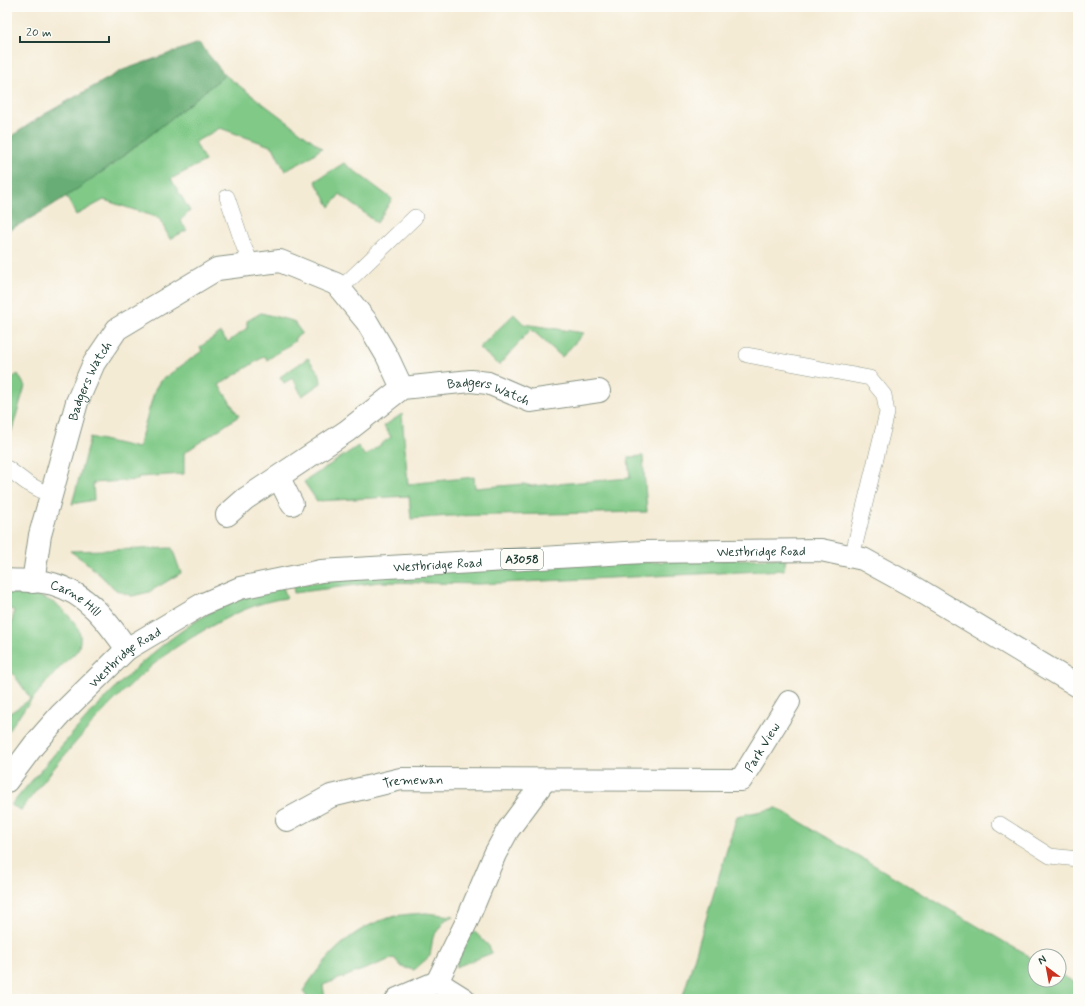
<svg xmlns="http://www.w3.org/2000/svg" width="1085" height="1006" font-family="Mynerve,sans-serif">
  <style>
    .green { fill: #80c987; stroke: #50835e }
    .forest { fill: #68ad74; stroke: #447554 }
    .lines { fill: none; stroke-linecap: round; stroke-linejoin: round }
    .lane-casing { stroke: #8a9484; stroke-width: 16 }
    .street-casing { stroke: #8a9484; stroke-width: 24 }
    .primary-casing { stroke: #8a9484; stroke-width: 24 }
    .lane { stroke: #fff; stroke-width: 15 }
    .street { stroke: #fff; stroke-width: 22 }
    .primary { stroke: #fff; stroke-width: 22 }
    .labels { text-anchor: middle; stroke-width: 3.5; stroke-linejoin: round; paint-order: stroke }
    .shield { fill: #fdfcf7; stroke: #62766e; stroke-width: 1 }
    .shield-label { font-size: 12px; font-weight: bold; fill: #1f3d34 }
    .street-label { font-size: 13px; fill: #1f3d34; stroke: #fdfcf7 }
  </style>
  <rect width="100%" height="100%" fill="#fdfcf7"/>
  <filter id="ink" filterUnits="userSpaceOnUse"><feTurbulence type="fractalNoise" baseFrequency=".025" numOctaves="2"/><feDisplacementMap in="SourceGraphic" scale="8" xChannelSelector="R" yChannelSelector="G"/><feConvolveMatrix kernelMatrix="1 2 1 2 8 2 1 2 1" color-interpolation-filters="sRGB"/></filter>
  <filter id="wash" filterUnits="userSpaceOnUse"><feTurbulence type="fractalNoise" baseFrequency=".012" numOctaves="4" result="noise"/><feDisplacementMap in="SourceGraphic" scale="16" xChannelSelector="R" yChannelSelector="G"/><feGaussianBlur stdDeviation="0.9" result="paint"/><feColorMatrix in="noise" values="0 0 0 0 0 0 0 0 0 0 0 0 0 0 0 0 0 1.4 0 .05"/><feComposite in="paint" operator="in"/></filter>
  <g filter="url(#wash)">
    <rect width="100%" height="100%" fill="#f4ebd5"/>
    <path class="green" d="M225,75l97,73 -18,13 -19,10 -12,-24 -53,-19 -25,14 10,19 -34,18 19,32 -10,10 7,9 -17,9 -11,-21 -55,-18 -28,15 -10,-19 48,-32z
      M344,163l48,36 -15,24 -37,-29 -10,13 -15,-26z
      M261,313l32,8 9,12 -8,6 1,2 -28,19 -2,-4 -46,29 20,31 -55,37v21l-46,3v3l-45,3 1,17 -22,4 18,-67 48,11 17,-59 5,-8 42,-30 -2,-4 20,-14 8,9 19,-14v-7z
      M514,314l10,10 60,9 -22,24 -31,-28 -32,36 -20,-17z
      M308,358l12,17 1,8 -19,13 -9,-18 -9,5 -4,-6z
      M7,370l5,8 6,-4 7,12 -14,47 -4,-4z
      M402,414l6,70 66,-7 1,11 49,-4 8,2 98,-8 -2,-21 15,-1 4,56 -198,4 -38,3 -2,-23 -92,5 -13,-19 54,-36 7,10 26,-19 -7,-11z
      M172,548l9,25 -32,19 -17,4 -16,-6 -29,-27 -17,-12z
      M786,558l-2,12 -305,14 -100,-2 -85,11 -1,-7 83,-13 157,-7z
      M283,587l4,11c-28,3 -56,17 -81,31 -11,7 -23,13 -34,21 -57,42 -108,104 -151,160l-10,-5c64,-74 125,-154 214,-201 16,-8 41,-12 58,-17z
      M7,593c23,0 45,3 61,22 9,10 15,17 11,32 -1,5 -10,11 -14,15 -21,23 -41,45 -58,71v-18l24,-16 -24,-34v-24h2l5,-31 -7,-1z
      M777,808l258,152v20h24v-6l19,10v15h-396l55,-183z
      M426,913l27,3 -8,4 -12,17 -3,19 -16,14 -12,-3 -8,-9 -71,27 2,14h-17l-5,-8c23,-34 47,-63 89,-74 10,-3 23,-3 34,-4z
      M466,923l23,23 3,7 -36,14z"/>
    <path class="forest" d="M199,43l26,32c-70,56 -138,115 -218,156v-92l38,-25 78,-44z"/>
  </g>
  <g filter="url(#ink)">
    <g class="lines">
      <g class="lane-casing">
        <path id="lane" d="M227,197l17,50 8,18
          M340,289l75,-72
          M747,355l123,23 14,17 3,18 -35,144
          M7,468l20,15 24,13
          M1000,824l50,32 28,3"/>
      </g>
      <g class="street-casing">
        <g id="street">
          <path d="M279,478l13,26"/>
          <path id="s1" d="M227,515l18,-16 102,-68 55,-43 69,-7 17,2 42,18 69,-10"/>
          <path id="s2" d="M7,580c15,1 32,0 46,4 35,10 54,37 74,65"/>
          <path id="s3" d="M33,582l7,-47 37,-133 17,-39 23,-34 100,-60 63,-8 56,23 31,38 20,34 15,32"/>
          <path id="s4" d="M287,820l44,-24 70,-17 340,1 48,-78"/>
          <path d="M397,999l40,-17"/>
          <path d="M464,999l-27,-17 29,-59 29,-69 13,-24 37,-50"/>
        </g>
      </g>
      <g class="primary-casing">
        <g id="primary">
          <path id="s5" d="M7,781l27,-36 27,-31 66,-65 74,-44 39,-17 81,-17 322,-19 178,-2 42,9 51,28 164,99"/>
        </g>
      </g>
      <use href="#lane" class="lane"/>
      <use href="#street" class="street"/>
      <use href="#primary" class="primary"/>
    </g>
  </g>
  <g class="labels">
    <rect class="shield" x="501" y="549" width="42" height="20" rx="3"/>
    <g class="shield-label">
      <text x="522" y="563">A3058</text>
    </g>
    <g class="street-label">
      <text dy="5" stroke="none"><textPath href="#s3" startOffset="210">Badgers Watch</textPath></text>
      <text dy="5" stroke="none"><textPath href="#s1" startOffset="305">Badgers Watch</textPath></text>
      <text dy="5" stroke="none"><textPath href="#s5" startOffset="831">Westbridge Road</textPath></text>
      <text dy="5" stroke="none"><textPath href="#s5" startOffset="507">Westbridge Road</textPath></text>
      <text dy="5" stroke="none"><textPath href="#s2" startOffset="73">Carne Hill</textPath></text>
      <text dy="5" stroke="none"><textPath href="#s5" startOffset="172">Westbridge Road</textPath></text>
      <text dy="5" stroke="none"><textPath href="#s4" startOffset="501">Park View</textPath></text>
      <text dy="5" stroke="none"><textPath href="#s4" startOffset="134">Tremewan</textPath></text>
    </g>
  </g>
  <rect width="1085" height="1006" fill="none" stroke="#fdfcf7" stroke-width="24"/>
  <g transform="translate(1047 968) rotate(328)"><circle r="19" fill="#fdfcf7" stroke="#a4b0a9"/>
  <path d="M0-3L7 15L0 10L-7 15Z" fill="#c8321e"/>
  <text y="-6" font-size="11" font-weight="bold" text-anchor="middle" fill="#1f3d34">N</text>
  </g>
  <path d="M20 36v6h89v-6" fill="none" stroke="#1f3d34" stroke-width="2"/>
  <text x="26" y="36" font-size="12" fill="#1f3d34" stroke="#fdfcf7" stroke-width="3" paint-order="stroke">20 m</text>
</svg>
